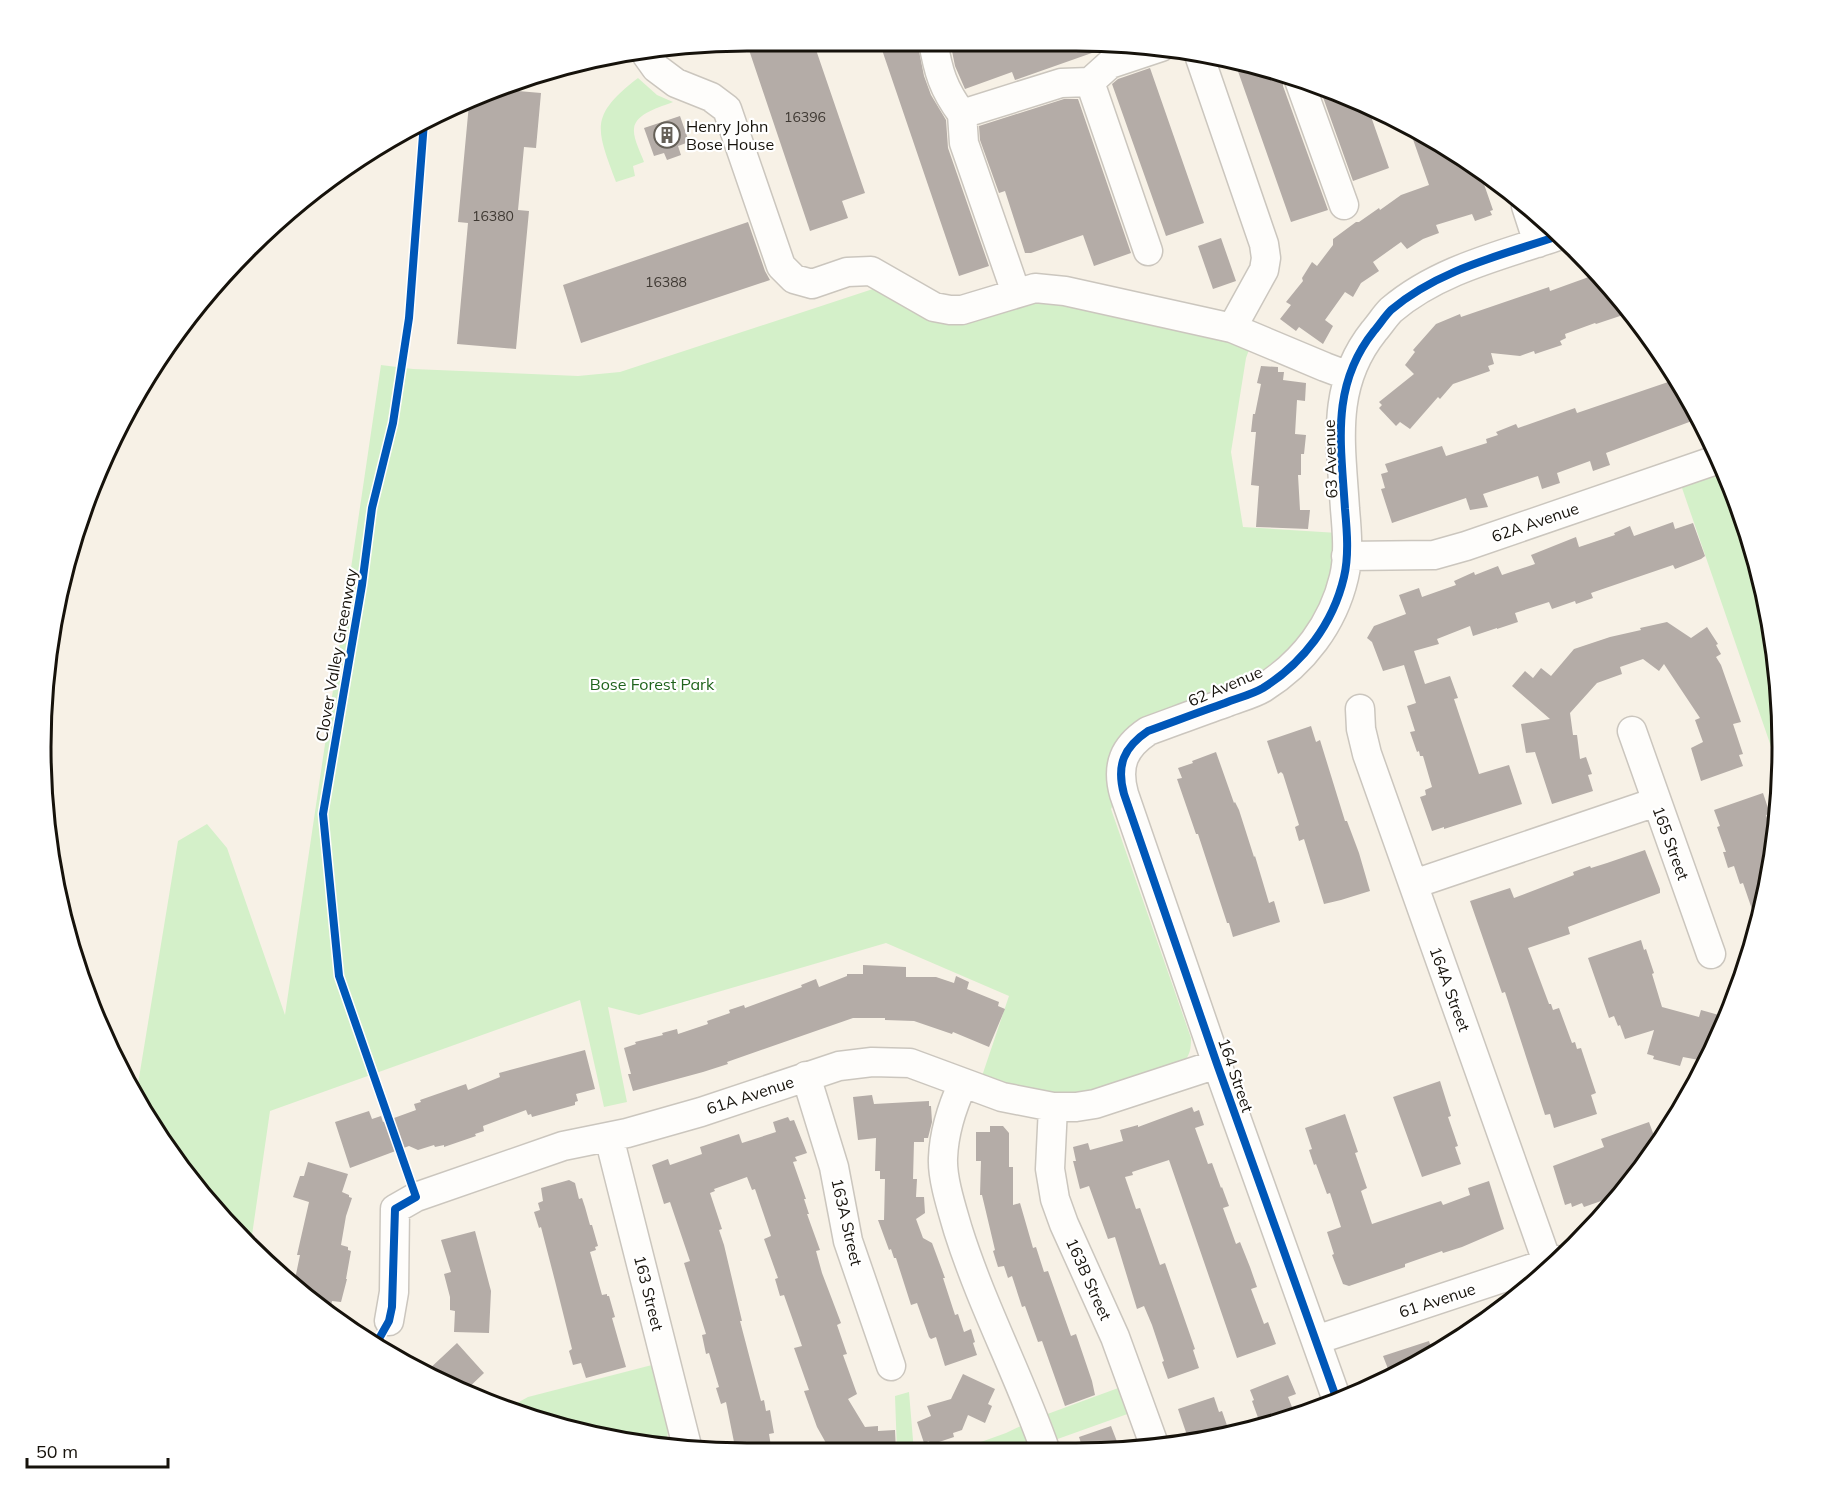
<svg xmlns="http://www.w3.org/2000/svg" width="1823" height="1494" font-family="Mulish,sans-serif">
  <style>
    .green { fill: #d4f0c9 }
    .building { fill: #b4aca7 }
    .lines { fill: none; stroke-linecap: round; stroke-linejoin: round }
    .minor-casing { stroke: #cbc6be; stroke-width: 31 }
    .minor { stroke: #fefdfb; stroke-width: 28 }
    .cycleway-casing { stroke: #fff; stroke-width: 11 }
    .cycleway { stroke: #0057b8; stroke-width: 8 }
    .labels { text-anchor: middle; stroke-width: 4.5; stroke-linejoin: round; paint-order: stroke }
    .number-label { font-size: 14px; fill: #3e3832 }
    .poi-label { font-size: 16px; fill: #16120b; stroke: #fff; text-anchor: start }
    .street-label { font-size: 16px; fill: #16120b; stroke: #fff }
    .park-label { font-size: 16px; fill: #1f631b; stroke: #fff }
    .rim { fill: none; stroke: #16120b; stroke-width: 3 }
  </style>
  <rect width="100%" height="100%" fill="#f7f1e6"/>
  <path class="green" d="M638,78l19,17 16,7c-12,5 -38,11 -39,27 -1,10 7,24 10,33l-11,4 2,10 -19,6c-20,-54 -27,-66 22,-104z
    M882,286l41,27 114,-15 213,49 -4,11 -15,94 12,75 95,6v19l-13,48 -7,6 -12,22 -19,22 -21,18 -32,17 -74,27 -49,97 80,229c0,11 -1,17 -8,25l-85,27 -38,5 -79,-16 28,-83 -123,-53 -247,72 -31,-8 19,95 -23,5 -24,-107 -310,111 -19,131 -64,-65 -51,-81 42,-255 29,-17 20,24 58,167 96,-650 32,4 165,7 42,-4z
    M1723,471l36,93 22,137 -2,56 -4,1 -94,-273z
    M652,1365l17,60 -2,13 2,9 -105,-17 -56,-22 20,-11z
    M1121,1387l12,25 -81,29 -7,11h-92l53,-19 36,-17z
    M909,1392l5,60h-17l-2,-56z"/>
  <path class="building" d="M747,40l66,1 52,152 -23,8 6,17 -38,13 -64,-190z
    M879,41h38l7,35 7,19 15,25 2,28 41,118 -30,10z
    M950,41h34l4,11 30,-10h105l-108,38 -3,-8 -47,17 -10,-23z
    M1234,60l49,15v11l45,124 -37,12z
    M1150,68l54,155 -38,13 -54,-152 6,-5z
    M519,83l-1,8 23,2 -5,55 -12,-1 -6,63 11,1 -13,138 -59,-5 11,-121 -10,-1 11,-118z
    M1319,86l27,8 21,11 22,63 -36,13z
    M1064,99h14l53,154 -37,13 -11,-31 -52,18h-6l-20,-62 -6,2 -19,-53 -1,-14z
    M680,116l9,26 -11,4 3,9 -14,5 -3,-7 -10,3 -10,-28z
    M1409,128l59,31 10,8 15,43 -3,1 2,4 -17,6 -3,-7 -36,11 3,8 -16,6 -16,10 -6,-7 -28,20 6,9 -18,12 -8,14 -8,-5 -20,28 8,6 -10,18 -24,-17 -3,4 -16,-12 11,-14 -5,-3 17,-21 -1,-3 10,-16 5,4 16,-21v-6l23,-17h3l20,-14 1,2 21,-15 28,-10z
    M748,222l17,49 5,9 -189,63 -18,-58z
    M1221,238l15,43 -23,8 -15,-43z
    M1597,274l32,39 -33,11 -1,-1 -30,11 1,4 -6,3 2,4 -27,9 -1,-3 -14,5 -29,-3 3,11 -6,2 2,5 -37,13 -13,15 -2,-2 -28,32 -10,-7 -4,4 -17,-18 3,-3 -3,-3 35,-28 -9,-9 10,-13 -2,-2 23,-26 24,-10 1,3 88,-30 1,4z
    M1261,366l17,1v5h6l-1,8 23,3 -1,18 -8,-1 -2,34 11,1 -2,19h-3v21h-3l2,35h10l-2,19 -52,-2 3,-41 -8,-1 5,-53h-5l2,-18h2l6,-30 -4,-1z
    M1677,379l23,39 -94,35 4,12 -17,6 -3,-10 -33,12 3,10 -18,6 -4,-13 -55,18 5,13 -18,3 -4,-12 -74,25 -11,-34 4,-1 -4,-14 7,-2 -3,-8 57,-18 4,10 41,-13 -1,-4 12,-4 -2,-3 20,-8 2,4 57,-20 2,5z
    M1673,522l2,7 18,-6 12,33 -4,3 -26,10 -2,-4 -82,28 2,5 -17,6 -1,-3 -23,8 -3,-7 -34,11 3,9 -21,7v-1l-24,8 -3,-10 -33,13 2,5 -25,7 11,33 25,-8 8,22 -4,1 25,75 30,-9 13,39 -78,25v-2l-12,4 -12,-34 6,-2 -1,-5 7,-3 -9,-31h-3l-1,-5 -2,1 -7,-20 5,-1 -8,-25 9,-3 -12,-38 -21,6 -11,-29 -5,-4 7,-12 32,-12 -7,-19 20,-7 3,9 34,-12 -2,-4 20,-9 1,3 23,-9 4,9 33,-11 -4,-9 45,-18 3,10 36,-12 -1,-2 16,-7 4,10z
    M1667,622l24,16 16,-11 11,17 -2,1 5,9 -5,3 5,8 20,57 -8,2 10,30 -4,1 4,11 -42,15 -10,-33 12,-6 -8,-22 5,-2 -36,-54 -5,7 -16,-12 -23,8 2,7 -25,9 -27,30 3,22h4l3,24 6,-2 6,17 -4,1 5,16 -41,13 -17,-52 -9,1 -5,-29 29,-5 -38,-33 13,-15 8,7 8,-10 10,8 23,-27 36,-12 31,-7 -1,-2z
    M1311,726l5,16 4,-2 25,81h2l12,32 11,38 -29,9 -17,4 -20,-65 -5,2 -4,-14 4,-2 -16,-51 -2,-2 -3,2 -11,-33z
    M1216,752l18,51 1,-1 4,8 15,47 1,-1 14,47 5,-2 6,21 -47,15 -4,-14h-2l-29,-89h-2l-19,-55 5,-1 -4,-10 15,-5 -1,-2z
    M1763,793l7,21 -4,1 4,12 -4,1 8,24 -17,72 -14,-41 -3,1 -6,-18 -6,2 -5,-16h3l-9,-25 3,-1 -6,-16z
    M1645,850l15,39v4l-92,34 2,7 -42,14 21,56h2l2,6 6,-2 13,35 3,-1 2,7 4,-1 15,45 -5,2 6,19 -43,14 -4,-14 -5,1 -40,-123 -3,1 -32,-92 40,-13 4,10 60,-23 -1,-3 17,-6 1,2 16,-5z
    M1641,940l3,10 2,-1 8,24 -2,1 10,33 37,10 2,-7 25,7 -18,39 -3,-1 -1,6 -21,-4 -3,9 -27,-7 1,-3 -7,-2 7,-24 -29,9 -5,-14 -2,1 -4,-10 -5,2 -21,-60z
    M863,965l43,2v10h30l18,6 2,-7 13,6 -2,7 32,13 -1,4 7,3 -16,38 -36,-15 -1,2 -38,-13 -29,-1v-2h-32l-126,44 1,2 -25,8 -70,19 -5,-17h3l-7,-26 12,-4 -1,-2 28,-7 -1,-2 15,-4 1,5 30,-10 -1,-3 23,-8 -1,-3 15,-5 1,3 57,-21 -1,-2 15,-6 3,8 28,-11v-2h16z
    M585,1050l10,39 -19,5 2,7 -3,1v3l-43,12 -1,-3 -3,1 -2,-5 -43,16 1,5 -9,3 1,2 -32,11v-2l-9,2 -1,-2 -16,5 -9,-4 -59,22 -15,-46 34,-11 3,8 9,-3 2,6 33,-12 -2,-6 7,-2 -1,-2 46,-16 2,6 32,-13 -1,-4z
    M1440,1081l11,35 -3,1 10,29 -3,1 6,17 -39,13 -29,-80z
    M872,1095l2,9 55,-3v5h2l1,16 -4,16h-4v4h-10l-1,37h4l-1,18h8l1,16 -9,6 7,19 9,5 13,35h-2l12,37 3,-1 6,18 7,-3 4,13 -2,1 4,12 -32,11 -9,-29 -5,2 -2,-2 -12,-34 -6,2 -15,-47h-2l-3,-9 -2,1 -11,-30h6l1,-41h-5v-8h-5l1,-33 -18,2 -5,-43z
    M1192,1107l2,5 5,-2 5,15 -9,3 13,36 4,-1 9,25 1,-1 7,19 -6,2 13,36 4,-2 10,25 7,20 -6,2 13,35 4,-2 8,22 -39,14 -68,-198 -37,12 1,3 -8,2 11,32 4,-1 20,57 5,-2 30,86 -2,1 6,18 -31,11 -6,-17 2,-1 -12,-36 -8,-19 -7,3 -22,-72 -7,2 -19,-53 -9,3 -7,-28h3l-3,-14 15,-4 2,7 33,-9 -3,-11 18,-5v2z
    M1345,1114l13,38 -3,1 12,35 -6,3 11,33 69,-23 2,4 27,-10 -2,-7 21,-7 15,48 -42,18 -19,6 -1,-2 -37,13v3l-56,19 -6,-2 -11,-29 2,-1 -7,-22 14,-5 -11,-34 -3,1 -11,-30 -2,1 -5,-15 3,-1 -7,-21z
    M788,1117l2,4 4,-1 13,33 -12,4 2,4 -4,1 13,37h-2l5,15h-2l13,36 -4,1 6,22 19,50 -4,2 10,29 -4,1 14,39 -9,5 17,28 13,-1v5l17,-1 1,22h-65l-14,-25 -13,-36 5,-1 -15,-42 8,-2 -18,-51 -4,1 -5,-17 3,-1 -14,-39 7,-3 -16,-47 -3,1 -5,-13 -33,12 1,2 -5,2 12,36 -3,1 5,15 18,76h-2l21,80 3,-1 2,11 4,-1 4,23 -5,1 3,18h-36l-10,-50 -5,2 -5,-16 3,-1 -10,-34 -3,1 -4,-19 4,-1 -22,-71 6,-2 -20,-59 -6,2 -12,-39 16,-6 2,6 32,-11 -2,-7 39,-13 3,9 34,-11 -3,-10z
    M1649,1122l8,22 -36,50 -37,13 -2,-4 -10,4 -1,-4 -6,2 -12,-39 51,-19 -3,-8z
    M990,1126h13l6,7v34h4v38l7,-2 13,45 3,-1 8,25 4,-1 23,65 5,-2 16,47 3,14 -30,11 -23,-65 -4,1 -13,-36 -3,1 -10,-31 -4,2 -4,-12 -6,1 -5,-16 2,-1 -13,-55h-2l1,-34h-5v-29h14z
    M308,1162l40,12 -6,18 7,3v2l3,1 -6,18 -5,29 7,2v3l3,1 -5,28h1l-6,23 -9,-1 -3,14 -12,-8 -23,-23 6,-29h-3l12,-53 -16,-5 7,-21h4z
    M569,1180l6,3 4,16 3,-1 3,9 5,18h2l6,21 -3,1 1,3 -6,2 12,43 5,-1v2h2l6,21 -3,1 14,49 -40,11 -5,-15 -8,2 -4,-14 3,-2 -17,-68 -14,-54 -2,1 -5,-16 6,-2 -2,-7 5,-2 -2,-13z
    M475,1231l16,60 -2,42 -35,-1 1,-21 -5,-1v-13l-6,-23 7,-2 -10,-32z
    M1429,1341l4,12 -41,26 -9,-23z
    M457,1343l27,30 -20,19 -29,-11 -9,-9z
    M963,1374l32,15 -7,15 4,2 -7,17 -17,-8 -6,15 -9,3 1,4 -24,8 -1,-4 -5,2 -7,-21 14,-6 -4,-10 24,-7z
    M1288,1375l8,19 -8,3 6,15 -33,14 -9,-25 2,-1 -4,-10z
    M1214,1397l5,15 3,-1 8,23 -41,7 -11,-32z
    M1111,1426l10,26h-37l-5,-15z"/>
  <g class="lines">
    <g class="minor-casing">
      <path id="minor" d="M933,41c5,30 10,48 29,73l99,-31 29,-1 20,-18 51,-17
        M1198,52l66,192 2,14 -2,12 -32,58
        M646,54l10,14 20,15 35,14 16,12 54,157 13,13 18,5 35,-12 24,-1 63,36 16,3h12l73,-22 30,3 167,37 93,39 24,9
        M1299,80l45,125
        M1090,82l58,169
        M962,114l2,29 52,150
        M1526,206l12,37
        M1346,556l88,-1 32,-9 253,-87
        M1360,709l1,20 6,25 182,513
        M1632,731l79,223
        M1414,884l242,-82
        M806,1076l28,91 14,74 43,125
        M963,1083c-11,24 -19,48 -20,75 -1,21 9,51 15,72 24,76 62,147 88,222
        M1053,1107l-3,62 5,30 9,25 51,113 40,110
        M609,1137l79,313
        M389,1321l5,-29 1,-83 21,-12 147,-51 64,-13 74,-21 138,-46 33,-4 38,1 92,34 51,10h23l19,-3 122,-40
        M1316,1340l241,-80
        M1337,1400l-120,-336 -93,-270c-8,-29 0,-47 24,-63 25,-9 51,-19 77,-28 12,-5 26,-8 38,-15 40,-25 70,-64 81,-111 5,-21 3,-46 1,-68 -4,-65 -15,-123 29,-178 6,-7 11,-15 17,-21 48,-41 112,-55 170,-75"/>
    </g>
    <use href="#minor" class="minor"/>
    <g class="cycleway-casing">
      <path id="cycleway" d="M376,1344l13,-23 3,-14 3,-98 21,-12 -77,-221 -16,-162 39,-229 10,-77 21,-85 16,-105 15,-196
        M1337,1400l-120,-336 -93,-270c-8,-29 0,-47 24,-63 25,-9 51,-19 77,-28 12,-5 26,-8 38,-15 40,-25 70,-64 81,-111 5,-21 3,-46 1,-68 -4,-65 -15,-123 29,-178 6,-7 11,-15 17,-21 48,-41 112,-55 170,-75"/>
    </g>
    <use href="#cycleway" class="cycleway"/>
  </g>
  <defs>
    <g id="building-ring" transform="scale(1.35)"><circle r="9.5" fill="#fff" stroke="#656058" stroke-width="1.5"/><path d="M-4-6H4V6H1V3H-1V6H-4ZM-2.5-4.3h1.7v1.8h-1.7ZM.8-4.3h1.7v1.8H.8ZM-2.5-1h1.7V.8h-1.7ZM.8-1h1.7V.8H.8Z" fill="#656058"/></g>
  </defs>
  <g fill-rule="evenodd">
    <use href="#building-ring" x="667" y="135"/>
  </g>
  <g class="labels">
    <g class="number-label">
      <text x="805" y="122">16396</text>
      <text x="493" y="221">16380</text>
      <text x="666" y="287">16388</text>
    </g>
    <g class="poi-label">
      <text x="686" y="132">Henry John<tspan x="686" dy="18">Bose House</tspan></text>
    </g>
    <g class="street-label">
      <text transform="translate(1330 459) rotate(-92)" y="6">63 Avenue</text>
      <text transform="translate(1535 522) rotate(-19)" y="6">62A Avenue</text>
      <text transform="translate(336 655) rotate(-80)" y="6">Clover Valley Greenway</text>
      <text transform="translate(1225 686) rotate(-23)" y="6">62 Avenue</text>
      <text transform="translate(1671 843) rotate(70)" y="6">165 Street</text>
      <text transform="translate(1450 989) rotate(70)" y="6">164A Street</text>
      <text transform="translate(1236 1075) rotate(71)" y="6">164 Street</text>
      <text transform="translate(750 1095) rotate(-18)" y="6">61A Avenue</text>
      <text transform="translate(847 1222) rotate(77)" y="6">163A Street</text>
      <text transform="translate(1089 1279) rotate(66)" y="6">163B Street</text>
      <text transform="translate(649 1293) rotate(76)" y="6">163 Street</text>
      <text transform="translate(1437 1300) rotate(-18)" y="6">61 Avenue</text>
    </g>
    <g class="park-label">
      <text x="652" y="690">Bose Forest Park</text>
    </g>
  </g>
  <path d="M0 0H1823V1494H0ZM747 51H1076A696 696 0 0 1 1772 747V747A696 696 0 0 1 1076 1443H747A696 696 0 0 1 51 747V747A696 696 0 0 1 747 51Z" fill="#fff" fill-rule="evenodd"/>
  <path class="rim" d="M747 51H1076A696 696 0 0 1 1772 747V747A696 696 0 0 1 1076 1443H747A696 696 0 0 1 51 747V747A696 696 0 0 1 747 51Z"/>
  <path d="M27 1458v9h141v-9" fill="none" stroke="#16120b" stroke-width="3"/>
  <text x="36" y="1458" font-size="18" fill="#16120b" stroke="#ffffff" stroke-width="4.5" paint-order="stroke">50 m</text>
</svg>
